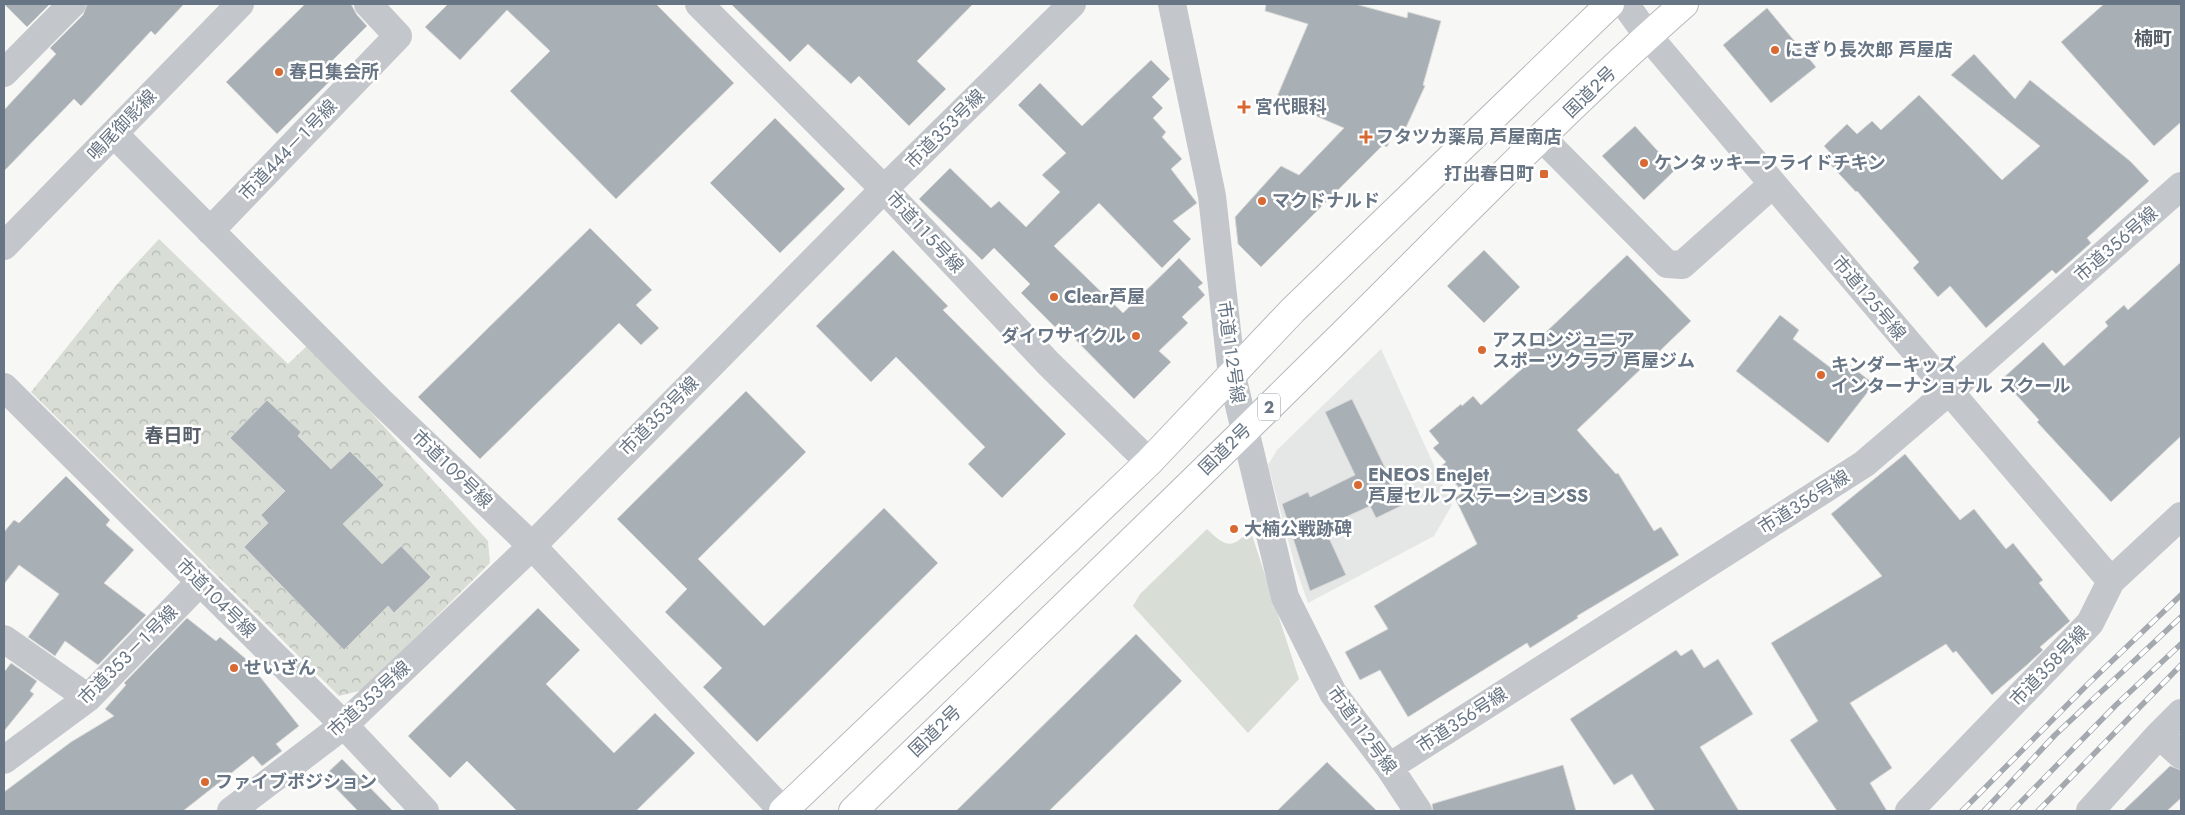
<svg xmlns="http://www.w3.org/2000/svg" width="2185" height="815" font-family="Jost,'Noto Sans JP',sans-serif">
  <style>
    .built { fill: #e5e6e6 }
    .forest { fill: url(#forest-crowns) }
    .park { fill: #d8ded6 }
    .building { fill: #a8afb5; stroke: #d9d9d7 }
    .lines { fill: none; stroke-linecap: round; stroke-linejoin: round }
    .highway-casing { stroke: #b6b9bc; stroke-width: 30 }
    .minor { stroke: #c3c6ca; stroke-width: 28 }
    .highway { stroke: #fff; stroke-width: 28 }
    .rail-casing { stroke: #a4a9af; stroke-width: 5.5 }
    .rail { stroke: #fff; stroke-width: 4; stroke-dasharray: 11; stroke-linecap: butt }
    .poi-dot { fill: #d96933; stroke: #fff; stroke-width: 2 }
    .labels { text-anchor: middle; stroke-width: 5; stroke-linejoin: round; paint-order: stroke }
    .shield { fill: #fff; stroke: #959ea9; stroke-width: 1 }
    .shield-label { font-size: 16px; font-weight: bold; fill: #687584 }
    .poi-label { font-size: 18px; font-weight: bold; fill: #687584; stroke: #fff; text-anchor: start }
    .street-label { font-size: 18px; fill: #687584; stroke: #fff }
    .neighbourhood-label { font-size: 19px; font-weight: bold; fill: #565f69; stroke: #fff }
  </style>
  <defs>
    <pattern id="forest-crowns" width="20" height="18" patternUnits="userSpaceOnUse" patternTransform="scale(1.25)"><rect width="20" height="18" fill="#d8ded6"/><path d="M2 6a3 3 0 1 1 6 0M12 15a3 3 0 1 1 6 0" fill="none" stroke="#b3b9b3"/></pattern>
  </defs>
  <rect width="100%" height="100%" fill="#f7f7f5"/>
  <path class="built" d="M1381,349l71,156 -18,31 -126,67 -13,-37 -27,-101 9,-15z"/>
  <path class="forest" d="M159,239l129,125 21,-20 179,197 2,22 -127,127 -24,6 -308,-304 88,-110z"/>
  <path class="park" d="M1207,529c18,18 26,21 43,0l49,150 -51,54 -115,-127 7,-12z"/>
  <path class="building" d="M4,4h46l-23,23z
    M87,4h97l-29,31 -4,-4 -70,75 -7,-7 -70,72v-61l52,-56 -6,-6 33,-33z
    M305,4h46l6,11 10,11 -46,46 9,9 -53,53 -51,-52z
    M448,4h208l78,79 -118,116 -106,-108 40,-40 -43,-41 -47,50 -35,-33z
    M731,4h242l-56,57 29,28 -37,37 -50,-50 -8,8 -43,-40 -18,18z
    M1266,4h89l52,14 1,-6 33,9 -18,64 2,1 -22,48 -8,-4 -8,17 -4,-2 -122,122 -23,-23 -3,-27 46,-51 18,9 45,-47 -68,-29 32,-75 -43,-13z
    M2104,4h77v118l-27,24 -93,-104z
    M1767,8l49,59 -45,36 -48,-58z
    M1974,54l41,45 15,-19 100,81 19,20 -62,57 4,5 -35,31 -4,-4 -66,58 -36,-42 -12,11 -25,-29 6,-6 -62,-71 -1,1 -29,-31 6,-5 -9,-10 23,-22 10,10 15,-13 9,9 38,-35 83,85 38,-34 -89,-71z
    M1151,60l19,19 -18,18 11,11 -10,10 13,14 -4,5 20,22 -11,10 26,34 -24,18 18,18 -29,29 -63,-65 -45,43 69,67 56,-55 24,25 -5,4 7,8 -23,22 6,6 -29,28 12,11 -37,37 -75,-76 -4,4 -34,-34 9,-9 -36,-36 -12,12 -63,-61 31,-31 41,40 8,-7 27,26 34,-35 -18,-17 24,-22 -48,-48 22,-22 42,43z
    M775,118l70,71 -65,64 -70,-70z
    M1635,126l40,44 -31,30 -42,-44z
    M590,228l62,62 -16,15 23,23 -18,17 -22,-22 -139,136 -62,-62z
    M893,250l55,56 -5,4 123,124 -64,64 -34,-34 17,-17 -89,-90 -25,25 -55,-56z
    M1484,250l36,37 -36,36 -37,-37z
    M1627,255l64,66 -114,109 39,44 2,-1 36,58 7,-4 18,28 -102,61 1,2 -48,30 -3,-5 -119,74 -28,-47 -20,10 -15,-28 43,-23 -14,-23 103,-62 -22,-46 8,-6 -23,-25 6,-5 -13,-14 6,-5 -10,-12 32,-27 1,2 11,-10 8,9 51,-45 -7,-8z
    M2181,262v174l-70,66 -74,-80 2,-2 -37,-41 41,-37 21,24 44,-40 -3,-4 19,-17 4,5z
    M1780,315l19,15 -6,9 38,29 8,-11 35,27 -46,59 -92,-72z
    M746,391l60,61 -108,107 66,67 120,-118 54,55 -181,179 -54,-55 19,-19 -57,-56 22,-23 -70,-70z
    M1352,399l51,106 -27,13 -6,-12 -46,21 22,48 -36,16 -28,-87 26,-12 2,5 45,-22 -30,-63z
    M267,400l34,32 -3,4 33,33 19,-18 34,34 -41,39 39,40 19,-18 30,31 -37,36 -6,-7 -44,44 -100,-103 24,-24 -7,-8 24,-24 -55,-53z
    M1905,454l55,66 14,-11 32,40 7,-6 30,37 -4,3 31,38 -30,26 3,3 -15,14 -36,31 -36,-44 -3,2 -7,-9 -96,59 42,65 -22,15 17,28h-50l-47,-71 28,-19 -47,-78 111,-67 -51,-62z
    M66,476l44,44 -4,5 28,25 -30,33 42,32 -48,50 -33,-24 -10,15 -27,-19 31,-43 -40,-29 -15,19v-52l10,-12 5,3z
    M538,608l42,42 -34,34 68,69 41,-40 40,40 -59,58h-119l-50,-50 -17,17 -42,-42z
    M187,618l29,23 4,-4 26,22 53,67 -23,18 6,7 -20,15 -9,-10 -70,55h-179v-19l67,-50 43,-26 -9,-7 21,-24 -2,-2z
    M1136,634l46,47 -133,130h-93z
    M1692,649l12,19 14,-9 35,55 -53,33 39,64h-84l-23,-37 -18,11 -44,-66 106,-69 5,6z
    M11,663l26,18 -7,10 4,3 -30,37v-61l1,1z
    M342,759l51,52h-35l-34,-35z
    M1327,762l50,49h-100z
    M1563,765l13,46h-143l-1,-7z
    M2170,766l11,4v28l-14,13h-44z"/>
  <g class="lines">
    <g class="highway-casing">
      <path id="highway" d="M783,811l366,-349 144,-152 317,-306
        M853,811c160,-155 321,-310 480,-467 116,-114 229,-233 351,-340"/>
    </g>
    <path class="minor" d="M699,4l185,185 165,175 100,98
      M1172,4l40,192 20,180 53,221 48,96 56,74 29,44
      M1625,4l23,32 125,148 338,397
      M4,73l68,-69
      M114,134l266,267 152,145 251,265
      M1542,138l125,126 15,1 91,-81
      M210,231l188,-195 -30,-32
      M4,246l236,-242
      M4,387l340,338 81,86
      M4,639l84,59
      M2159,735l22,20
      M4,760l84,-62 112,-116
      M1389,767l475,-303 84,-72 233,-206
      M231,811l113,-86 188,-179 352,-357 188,-185
      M1909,811l181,-188 21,-42 70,-65
      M2090,811l69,-76 22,-22"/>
    <use href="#highway" class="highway"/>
    <g class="rail-casing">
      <path id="rail" d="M1962,811l128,-129 91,-87
        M1984,811l71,-76 126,-118
        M2012,811l104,-106 65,-61
        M2038,811l143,-146"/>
    </g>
    <use href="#rail" class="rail"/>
  </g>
  <g class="poi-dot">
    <circle cx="1775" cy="50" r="5"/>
    <circle cx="279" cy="72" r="5"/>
    <path d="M1241.5 99.5h5v5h5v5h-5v5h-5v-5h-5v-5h5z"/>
    <path d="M1363.5 129.5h5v5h5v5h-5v5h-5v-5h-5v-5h5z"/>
    <circle cx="1644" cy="163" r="5"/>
    <rect x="1539" y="169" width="10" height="10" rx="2.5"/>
    <circle cx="1262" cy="201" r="5"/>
    <circle cx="1054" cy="297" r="5"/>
    <circle cx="1136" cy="336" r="5"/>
    <circle cx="1482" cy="350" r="5"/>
    <circle cx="1821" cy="375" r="5"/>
    <circle cx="1358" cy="485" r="5"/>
    <circle cx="1234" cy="529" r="5"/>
    <circle cx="234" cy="668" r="5"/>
    <circle cx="205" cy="782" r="5"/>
  </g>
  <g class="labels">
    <rect class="shield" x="1258" y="393.5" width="22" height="27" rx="4"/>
    <g class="shield-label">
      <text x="1269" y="413">2</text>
    </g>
    <g class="poi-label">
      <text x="1785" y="56">にぎり長次郎 芦屋店</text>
      <text x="289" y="78">春日集会所</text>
      <text x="1255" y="113">宮代眼科</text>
      <text x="1376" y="143">フタツカ薬局 芦屋南店</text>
      <text x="1654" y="169">ケンタッキーフライドチキン</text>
      <text x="1534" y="180" text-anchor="end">打出春日町</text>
      <text x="1272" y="207">マクドナルド</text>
      <text x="1064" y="303">Clear芦屋</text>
      <text x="1126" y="342" text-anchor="end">ダイワサイクル</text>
      <text x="1492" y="346">アスロンジュニア<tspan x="1492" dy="21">スポーツクラブ 芦屋ジム</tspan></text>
      <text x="1831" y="371">キンダーキッズ<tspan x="1831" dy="21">インターナショナル スクール</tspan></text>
      <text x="1368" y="481">ENEOS EneJet<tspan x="1368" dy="21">芦屋セルフステーションSS</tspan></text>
      <text x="1244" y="535">大楠公戦跡碑</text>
      <text x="244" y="674">せいざん</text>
      <text x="215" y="788">ファイブポジション</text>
    </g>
    <g class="street-label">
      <text transform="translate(1590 92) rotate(-44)" y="6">国道2号</text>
      <text transform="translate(122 125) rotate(-46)" y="6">鳴尾御影線</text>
      <text transform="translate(945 129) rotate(-45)" y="6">市道３５３号線</text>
      <text transform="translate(288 150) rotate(-46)" y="6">市道４４４－１号線</text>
      <text transform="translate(925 232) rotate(47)" y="6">市道１１５号線</text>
      <text transform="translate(2116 244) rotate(-41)" y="6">市道３５６号線</text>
      <text transform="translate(1869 298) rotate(50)" y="6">市道１２５号線</text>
      <text transform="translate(1231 352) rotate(82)" y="6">市道１１２号線</text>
      <text transform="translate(659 416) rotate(-45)" y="6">市道３５３号線</text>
      <text transform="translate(1225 449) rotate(-44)" y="6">国道2号</text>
      <text transform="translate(452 469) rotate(44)" y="6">市道１０９号線</text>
      <text transform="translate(1804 502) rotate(-32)" y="6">市道３５６号線</text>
      <text transform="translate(216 598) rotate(45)" y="6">市道１０４号線</text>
      <text transform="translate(128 655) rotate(-45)" y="6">市道３５３－１号線</text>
      <text transform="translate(2049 666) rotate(-46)" y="6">市道３５８号線</text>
      <text transform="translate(369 699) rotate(-42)" y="6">市道３５３号線</text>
      <text transform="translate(1462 720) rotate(-33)" y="6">市道３５６号線</text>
      <text transform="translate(1362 730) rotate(54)" y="6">市道１１２号線</text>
      <text transform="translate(935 731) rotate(-44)" y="6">国道2号</text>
    </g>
    <g class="neighbourhood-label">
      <text x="2153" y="45">楠町</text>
      <text x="173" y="442">春日町</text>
    </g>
  </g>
  <rect width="2185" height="815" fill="none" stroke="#687584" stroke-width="10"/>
</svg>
